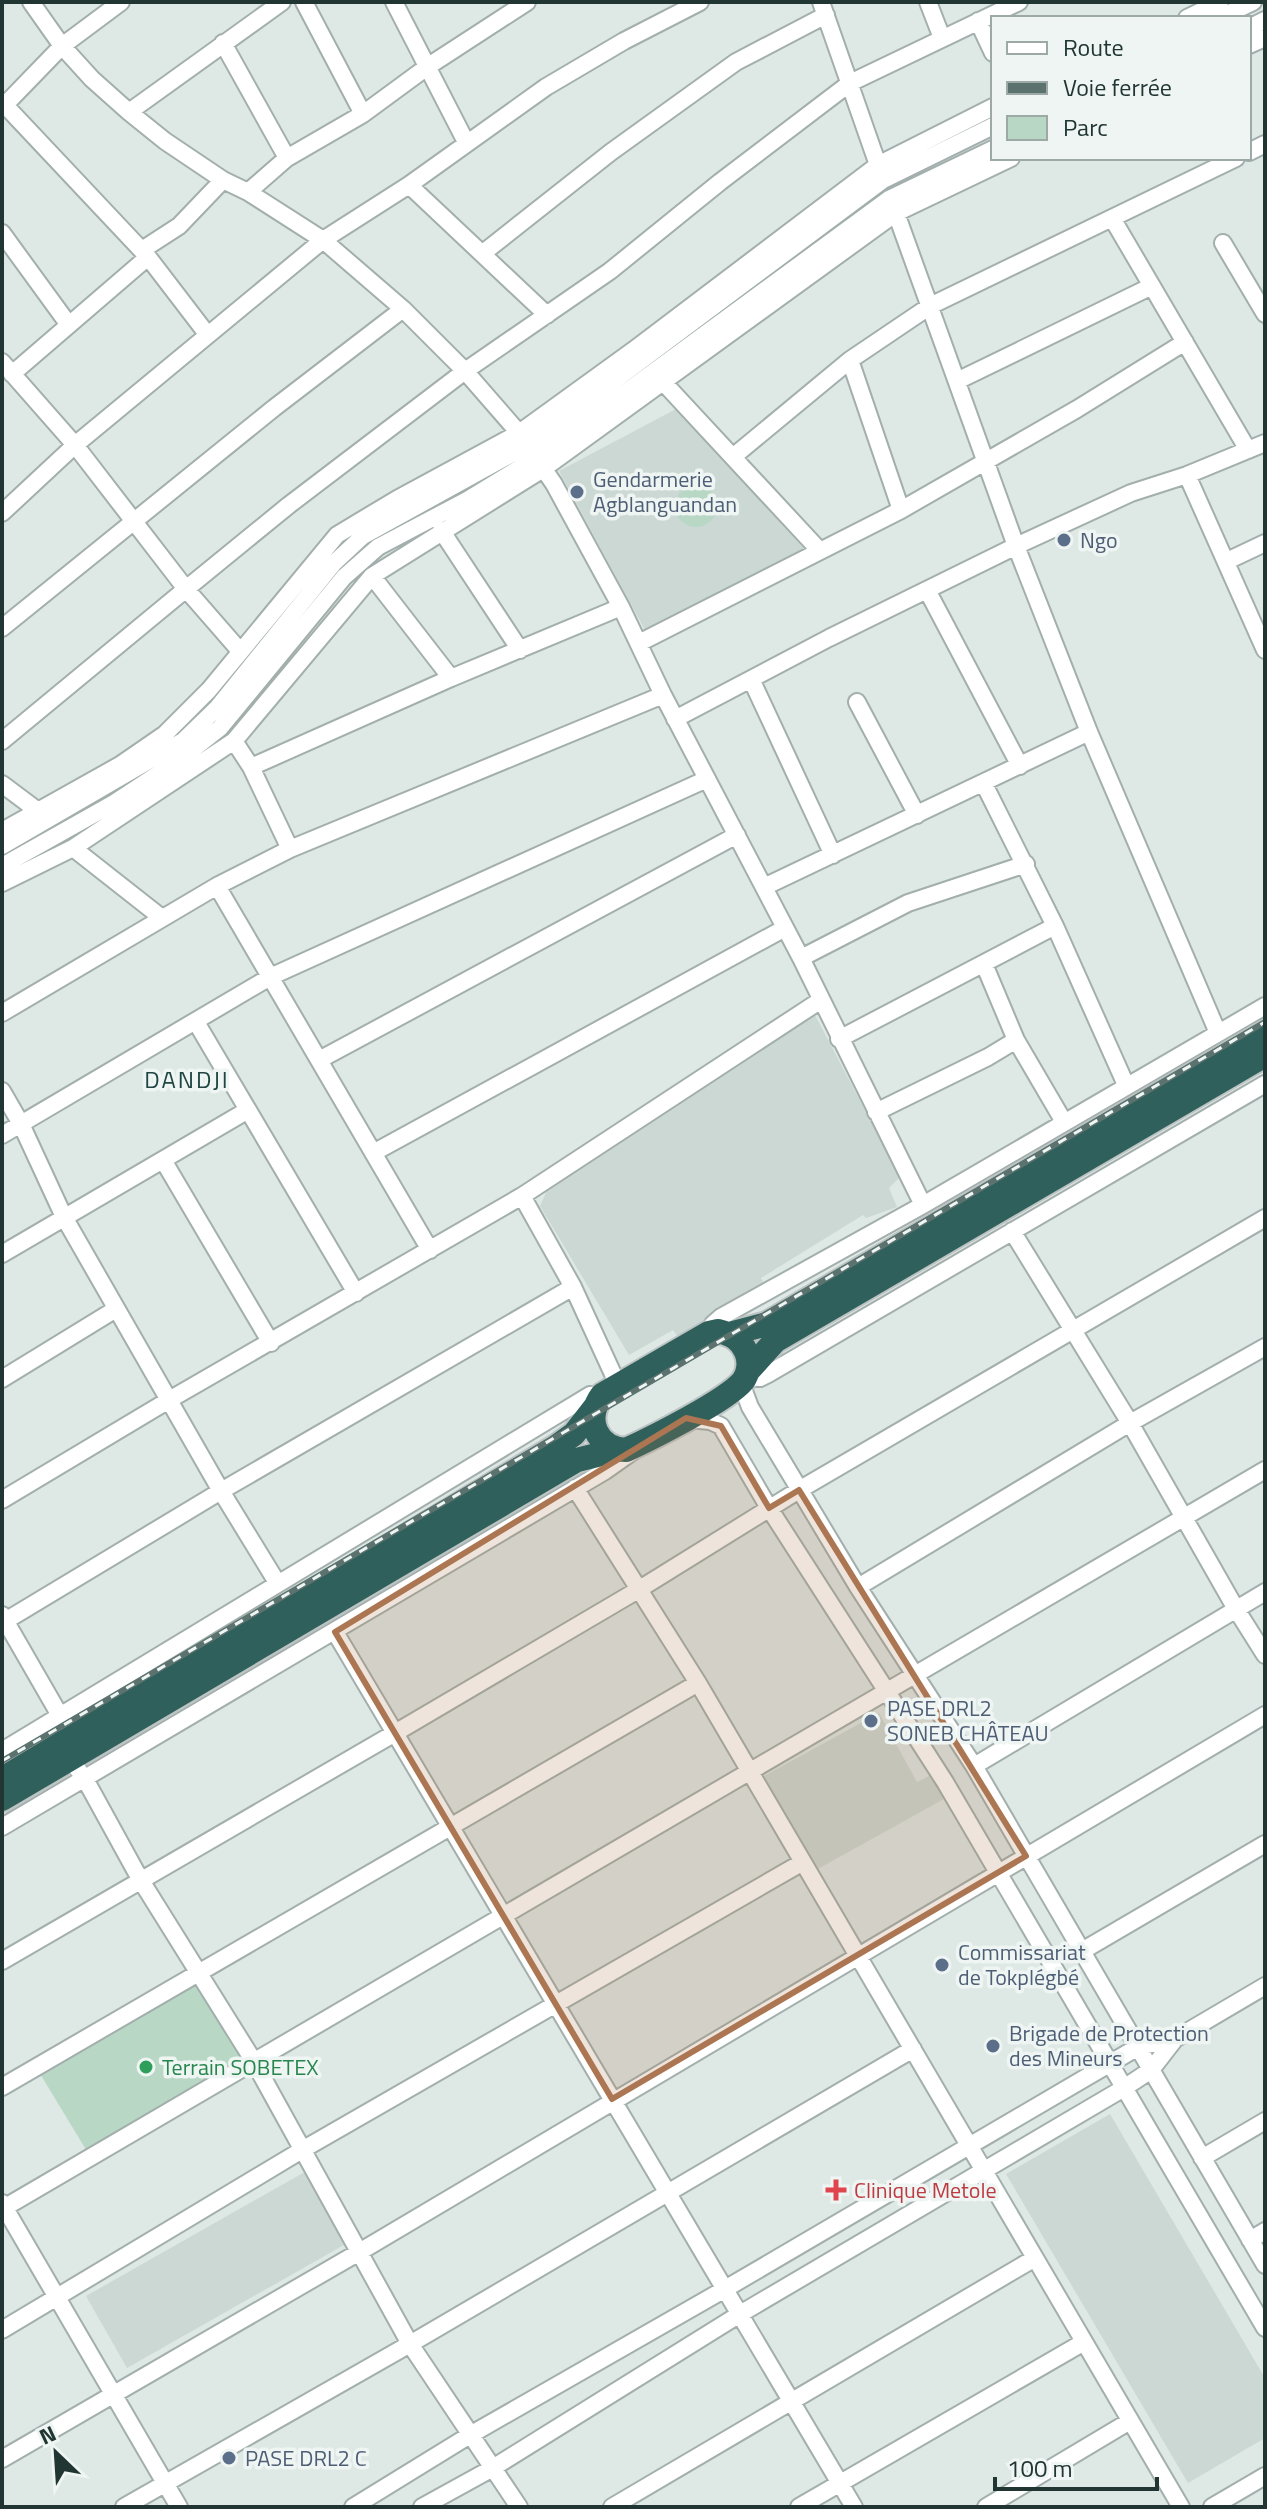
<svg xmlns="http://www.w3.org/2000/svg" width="1267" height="2509" font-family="'Titillium Web',sans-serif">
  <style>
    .built { fill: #ccd8d4 }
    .green { fill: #b8d8c5 }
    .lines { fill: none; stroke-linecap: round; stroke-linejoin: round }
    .minor-casing { stroke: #a2afac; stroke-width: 20 }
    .highway-casing { stroke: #bcc3c2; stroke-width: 28 }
    .minor { stroke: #fff; stroke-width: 16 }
    .highway { stroke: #2f605c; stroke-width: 24 }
    .rail-casing { stroke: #5b726f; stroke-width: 6 }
    .rail { stroke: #eef5f3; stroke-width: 3; stroke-dasharray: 9; stroke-linecap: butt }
    .marked { fill: #ab7651; fill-opacity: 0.2; stroke: #ab7651; stroke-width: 6; stroke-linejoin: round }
    .service-dot { fill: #5c6f8a; stroke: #eef5f3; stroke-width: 3 }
    .leisure-dot { fill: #2e9e5b; stroke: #eef5f3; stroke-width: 3 }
    .health-dot { fill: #e0444e; stroke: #eef5f3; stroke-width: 3 }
    .labels { text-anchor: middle; stroke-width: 7; stroke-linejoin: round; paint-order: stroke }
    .service-label { font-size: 22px; fill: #4e5e75; stroke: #eef5f3; text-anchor: start }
    .leisure-label { font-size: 22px; fill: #27864d; stroke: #eef5f3; text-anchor: start }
    .health-label { font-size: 22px; fill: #be3a42; stroke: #eef5f3; text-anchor: start }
    .neighbourhood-label { font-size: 24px; letter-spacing: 2px; fill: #1f4642; stroke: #eef5f3 }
  </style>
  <rect width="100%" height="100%" fill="#dee8e5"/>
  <path class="built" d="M676,409l131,143 -161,80 -87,-161z
    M815,1015l85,162 -11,11 8,19 -31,11 -3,-3 -102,63 4,8 -87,51 -5,-7 -44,25 -89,-149 8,-18z
    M879,1713l38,69 14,-7 13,24 -128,71 -52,-94z
    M1110,2114l155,264v60l-77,45 -182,-309z
    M310,2169l41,72 -224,127 -41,-72z"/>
  <path class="green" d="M675 506a21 21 0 1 1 42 0a21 21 0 1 1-42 0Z
    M203,1978l49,83 -164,92 -49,-81z"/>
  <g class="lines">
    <g class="minor-casing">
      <path id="minor" d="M31,2l31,44 30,33 37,33 36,29 58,39 25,12 75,48 80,69 62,62 54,62 35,51 67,123 42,88 138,263 122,247
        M304,2l59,112
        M394,2l72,140
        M821,2l57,163
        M928,2l14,36
        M1187,18l33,-16
        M1219,18l34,-16
        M978,21l15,32
        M1249,28l16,-8
        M223,43l64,115
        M1249,45l16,-7
        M2,102l146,155 59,77
        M2,108l60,-62 59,-44
        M129,112l153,-110
        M1249,152l16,-8
        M409,185l138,130
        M248,192l39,-34 76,-44 64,-47 100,-65
        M896,213l120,333 73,186 129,301
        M1112,218l136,232
        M2,233l67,92
        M1223,243l42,71
        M142,250l37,-24 44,-46
        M483,253l128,-101 125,-90 90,-47
        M850,360l51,150
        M2,362l73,83 111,144 -184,152
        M12,374l136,-117
        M957,381l195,-95
        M664,383l156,168
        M734,456l116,-96 80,-54 306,-148
        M1187,475l78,175
        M2,513l73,-68 248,-205 86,-55 137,-98 78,-46 76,-39
        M441,530l79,120
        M1227,561l38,-18
        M372,576l79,102
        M927,590l93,176
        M2,628l272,-220 129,-99
        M639,643l262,-133 176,-101 108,-67
        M240,651l-54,-62 103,-84 176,-134 145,-100 110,-89 130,-99 169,-81
        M751,679l82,176
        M857,702l60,113
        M675,719l154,-81 187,-92 115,-53 56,-18 78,-32
        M234,741l17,26 39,82
        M251,767l200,-89 170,-71
        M2,784l36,27
        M984,784l71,142 71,159
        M2,831l118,-66 45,-31 44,-44 128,-155 60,-36 122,-66 116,-84 243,-184 115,-58
        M2,846l181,-105 34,-33 117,-145 29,-27 165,-91 355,-265 110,-54
        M73,848l89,70
        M2,866l112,-63 64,-42 42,-33 124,-151 34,-30 89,-47 69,-42 353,-259 104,-50
        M2,883l71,-35 161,-107 138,-165 171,-107 353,-256 115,-55
        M217,886l213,364
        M764,887l325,-155
        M801,958l107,-55 118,-39
        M2,1013l215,-127 73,-37 373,-154
        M196,1022l160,271
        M839,1039l216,-113
        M1016,1040l48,82
        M319,1060l418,-225
        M2,1091l19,33 43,93 157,274 57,93
        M876,1112l112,-55 28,-17 -32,-76
        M2,1135l268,-158 437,-198
        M373,1153l412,-225
        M163,1160l108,183
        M522,1196l51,91 45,98
        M1012,1231l118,192 106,186 29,46
        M2,1254l246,-144
        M709,1333l4,-9 8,-7 202,-112 342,-199
        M745,1377l15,1 8,-4 497,-290
        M2,1379l114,-70
        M741,1383l9,24 108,180 116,179 291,499
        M688,1419l22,2 11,5 48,82 176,274 320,546
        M575,1488l123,195 483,824
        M2,1500l167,-100 353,-204 299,-196
        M858,1587l272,-164 135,-76
        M2,1615l64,111
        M2,1623l219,-132 352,-204
        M335,1632l519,875
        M2,1751l588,-356h12
        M70,1759l15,20 55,100 113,181 157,284 109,163
        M974,1766l291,-174
        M2,1827l603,-356 31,-22
        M1082,1951l183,-107
        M2,1961l393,-228 243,-143 161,-100 466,-272
        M2,2087l696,-404
        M1202,2158l63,-37
        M2,2203l177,304
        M2,2209l1263,-739
        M1250,2240l15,-9
        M2,2330l300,-180 501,-288
        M2,2459l359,-208 904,-536
        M124,2507l286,-163 503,-295
        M353,2507l117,-72 255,-146 413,-242 37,-8 90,-53
        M422,2507l69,-38 249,-155 384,-226 27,-18 24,-31
        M612,2507l423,-249
        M799,2507l285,-165
        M986,2507l144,-86
        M1212,2507l53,-31"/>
    </g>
    <g class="highway-casing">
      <path id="highway" d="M718,1331c13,3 23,8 28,21 4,9 3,21 -3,29 -17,20 -91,57 -117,69 -30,-2 -42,-31 -24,-55l107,-62z
        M729,1334l38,-10 498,-291
        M748,1371l27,-30 490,-286
        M2,1779l554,-332 18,-13 21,-27
        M2,1799l575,-339 40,-10"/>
    </g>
    <use href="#minor" class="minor"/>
    <use href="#highway" class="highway"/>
    <g class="rail-casing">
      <path id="rail" d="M2,1761l1263,-739"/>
    </g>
    <use href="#rail" class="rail"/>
  </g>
  <path class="marked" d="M686,1418l35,8 48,82 30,-18 227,366 -414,243 -277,-467z"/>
  <g class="service-dot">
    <circle cx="577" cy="492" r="8"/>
    <circle cx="1064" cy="540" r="8"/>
    <circle cx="871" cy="1721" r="8"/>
    <circle cx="942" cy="1965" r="8"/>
    <circle cx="993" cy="2046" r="8"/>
    <circle cx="229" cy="2458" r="8"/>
  </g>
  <circle class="leisure-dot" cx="146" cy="2067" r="8"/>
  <path class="health-dot" d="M832 2178h8v8h8v8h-8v8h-8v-8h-8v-8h8z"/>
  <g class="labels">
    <g class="service-label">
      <text x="593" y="487">Gendarmerie<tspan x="593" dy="25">Agblanguandan</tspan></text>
      <text x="1080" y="548">Ngo</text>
      <text x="887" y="1716">PASE DRL2<tspan x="887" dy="25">SONEB CHÂTEAU</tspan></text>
      <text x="958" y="1960">Commissariat<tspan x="958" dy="25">de Tokplégbé</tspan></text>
      <text x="1009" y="2041">Brigade de Protection<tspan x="1009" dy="25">des Mineurs</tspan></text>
      <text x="245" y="2466">PASE DRL2 C</text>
    </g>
    <g class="leisure-label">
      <text x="162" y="2075">Terrain SOBETEX</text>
    </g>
    <g class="health-label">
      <text x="854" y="2198">Clinique Metole</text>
    </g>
    <g class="neighbourhood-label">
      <text x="187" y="1088">DANDJI</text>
    </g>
  </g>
  <rect width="1267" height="2509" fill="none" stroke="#213633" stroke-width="8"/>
  <rect x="991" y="16" width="260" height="144" fill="#eef5f3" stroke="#9ca9a6" stroke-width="2"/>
  <rect x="1007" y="42" width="40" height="12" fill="#ffffff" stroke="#9ca9a6" stroke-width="2"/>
  <text x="1063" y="56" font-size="24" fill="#213633">Route</text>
  <rect x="1007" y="82" width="40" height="12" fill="#5b726f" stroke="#9ca9a6" stroke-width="2"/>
  <text x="1063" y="96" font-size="24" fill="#213633">Voie ferrée</text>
  <rect x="1007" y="116" width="40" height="24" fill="#b8d8c5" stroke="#9ca9a6" stroke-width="2"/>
  <text x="1063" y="136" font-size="24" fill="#213633">Parc</text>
  <g transform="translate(56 2453) rotate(335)" stroke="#eef5f3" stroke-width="6" paint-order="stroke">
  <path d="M0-6L14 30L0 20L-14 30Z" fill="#213633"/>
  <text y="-12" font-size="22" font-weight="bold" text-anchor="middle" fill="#213633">N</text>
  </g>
  <path d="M995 2477v12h162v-12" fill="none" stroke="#213633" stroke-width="4"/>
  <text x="1007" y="2477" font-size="24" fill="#213633" stroke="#eef5f3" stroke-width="6" paint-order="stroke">100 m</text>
</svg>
